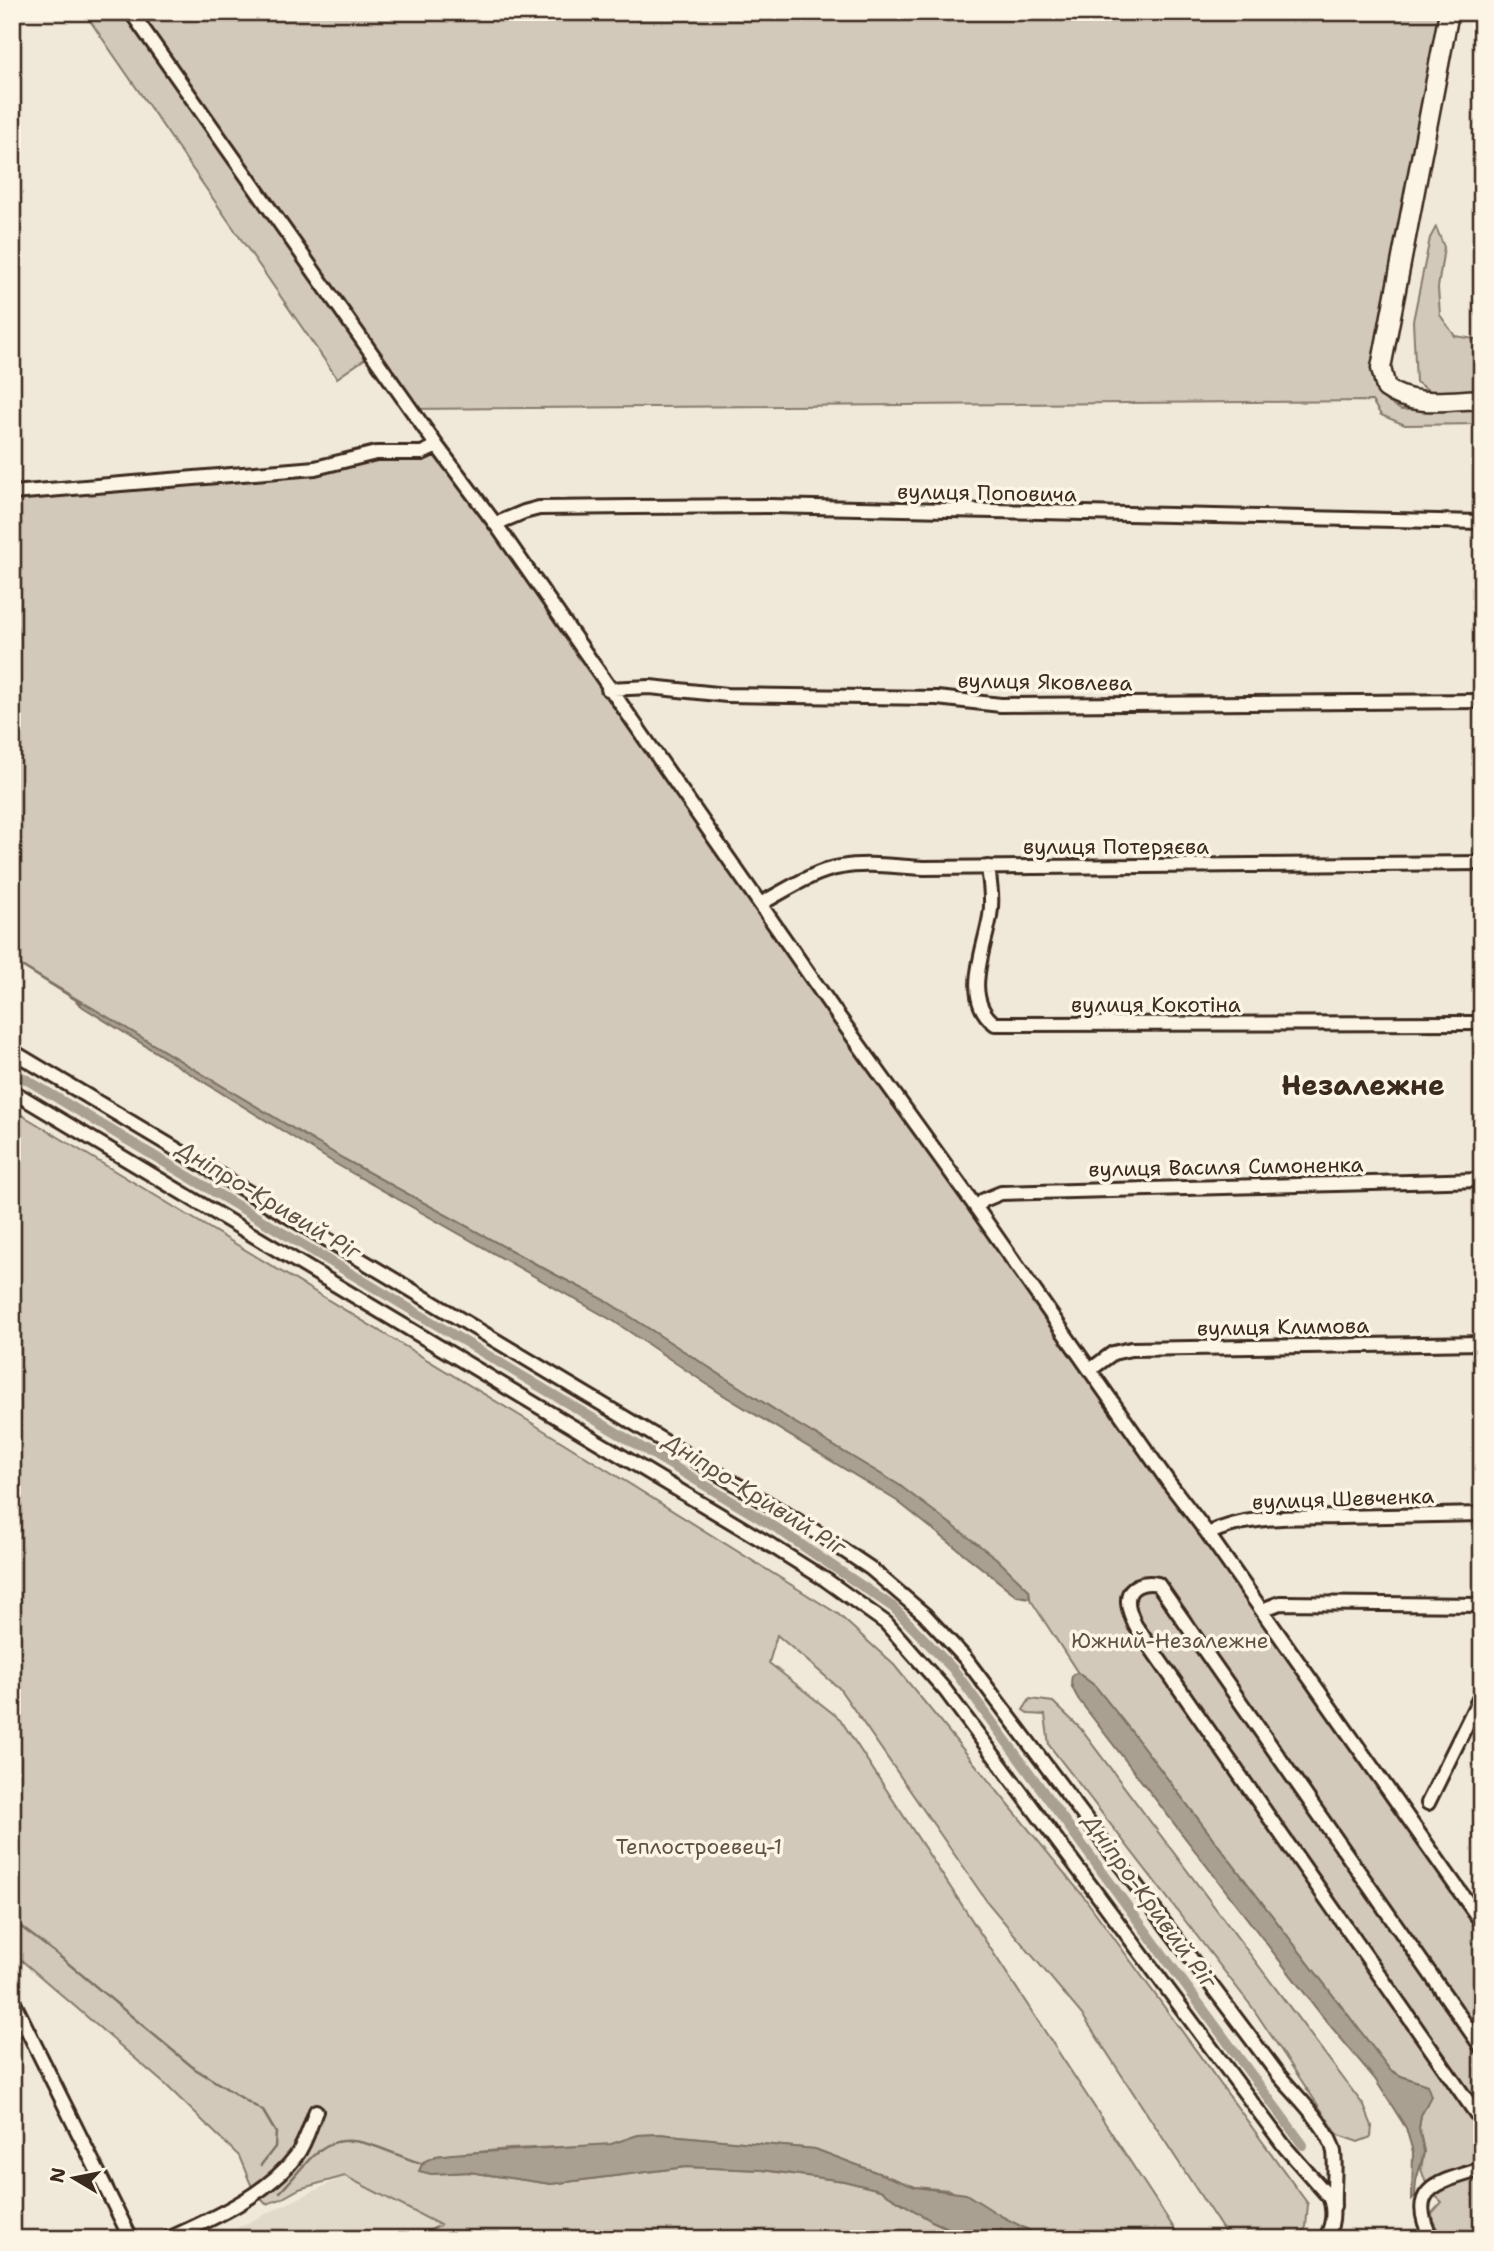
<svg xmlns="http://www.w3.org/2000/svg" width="1494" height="2251" font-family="'Shantell Sans',sans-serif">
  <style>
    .built { fill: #e1d9c9 }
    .green { fill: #d2c9ba; stroke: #867a6c; stroke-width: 2 }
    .water { fill: #aaa091; stroke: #7e7163; stroke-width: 2 }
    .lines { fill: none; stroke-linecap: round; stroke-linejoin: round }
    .stream { stroke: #7e7163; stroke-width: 2.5 }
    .canal { stroke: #aaa091; stroke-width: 10 }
    .street-casing { stroke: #3b2a1e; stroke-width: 18 }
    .secondary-casing { stroke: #3b2a1e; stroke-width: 23 }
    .street { stroke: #fcf5e5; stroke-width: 12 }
    .secondary { stroke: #fcf5e5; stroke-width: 18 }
    .labels { text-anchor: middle; stroke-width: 7; stroke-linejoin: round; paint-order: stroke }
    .street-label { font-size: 21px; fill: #3b2a1e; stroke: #fcf5e5 }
    .park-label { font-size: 21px; fill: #615245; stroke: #fcf5e5 }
    .water-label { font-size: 23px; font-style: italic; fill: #625346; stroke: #fcf5e5 }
    .district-label { font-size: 28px; font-weight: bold; fill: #3b2a1e; stroke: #fcf5e5 }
  </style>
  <rect width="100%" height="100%" fill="#f0e9d9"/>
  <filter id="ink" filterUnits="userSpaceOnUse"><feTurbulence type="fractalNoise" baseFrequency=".0143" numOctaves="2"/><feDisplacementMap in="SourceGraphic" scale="14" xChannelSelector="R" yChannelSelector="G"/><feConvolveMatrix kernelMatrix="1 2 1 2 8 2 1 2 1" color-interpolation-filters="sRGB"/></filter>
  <g filter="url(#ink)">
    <path class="built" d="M345,2176l96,49 -27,14h-200z"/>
    <path class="green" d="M84,12h1365l-66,367 44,23h-39l13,8 81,-1v15l-77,1 -24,-10 -9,-14 -961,8 -39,-55 -35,24z
      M1436,227l8,20 -6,41 2,27 15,21 27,4v52h-51l-15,-10 -3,-61 17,-83z
      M437,446l1045,1488v300l-7,5h-32l-10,-18 -1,-8 10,-11 -14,-13 -7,-20 3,-17 -5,-24 2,-13 6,-10v-20l-26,-9 -11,-6 -259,-339 -36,-45 -17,-13 -48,-74 -1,-9 -130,-105 -107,-64 -189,-122 -49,-25 -212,-116 -330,-198v-467l193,-17z
      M12,1109l515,311 311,194 56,51 190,232 224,307 -2,23 -7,12h-70l-146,-223 -95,-113 -149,-215 -62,-53 -8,28 71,56 341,520h-135l-97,-49 -34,-3 -100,-38 -156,-15 -21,1 -27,10 -102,4 -73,7 -5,18 38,-2 82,12 135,-17 76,3 82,11 36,9 52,31 40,18h-558l26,-14 -95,-49 -46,13 -18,10 -15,5 -12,-12 -15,-36 -72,-70 -155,-134z
      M1030,1699l23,3 27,26 284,378 8,20 -1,11 -13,5 -20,-7 -86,-128 -203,-262 -4,-30 -16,-1 -6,-4z"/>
    <path class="water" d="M81,1001l261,157 212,116 49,25 189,122 107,64 97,73 33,32 1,8 -13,-2 -120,-95 -177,-108 -105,-71 -279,-158 -253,-157 -6,-5z
      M1078,1673l17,13 36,45 259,339 11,6 26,9 4,11 -10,19 -2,13 5,24 -8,29 -1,15 -3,3 1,-47 -7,-24 -31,-49 -52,-62 -244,-317c-5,-9 -11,-16 -6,-26z
      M659,2134l156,15 100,38 51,7 35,22 45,23h-74l-40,-18 -52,-31 -36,-9 -82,-11 -76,-3 -135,17 -82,-12 -38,2 -12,-3 4,-9 13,-6 16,-2 159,-10 27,-9z"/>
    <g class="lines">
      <path class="stream" d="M12,960l69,43
        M12,1920l46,35 137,114 68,42 13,22 -1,14 -14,18
        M280,2192c14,-14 26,-32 41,-43 31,-23 72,8 103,15"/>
      <path class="canal" d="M12,1071l766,458 115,78 60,62 350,476"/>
      <g class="street-casing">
        <path id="street" d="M131,12l306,434 60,80 339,487 139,193 194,277 39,51 274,389
          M12,493l303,-25 61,-15h46l15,-7
          M495,524l29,-12 15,-4 93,-1 137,-1 713,16
          M608,689l42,-2 77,8 210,3 64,7 481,-4
          M988,867c2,16 5,33 2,49 -5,33 -29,83 5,108l487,-1
          M760,904c25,-13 53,-33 81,-37 27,-5 56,0 83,1l558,-5
          M12,1051l809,484 49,33 54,46 41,44 312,415c17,21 52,53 57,79 2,17 -1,37 0,55
          M12,1091l760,455 54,34 60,43 59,67 340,457 44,50c6,12 4,32 -5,42
          M976,1208l8,-8 17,-7 481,-13
          M1090,1370l23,-17 18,-4 351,-6
          M1208,1534c40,-20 89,-16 133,-17 47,-1 94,-2 141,-3
          M1262,1610l18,-7 202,2
          M1428,1803l54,-110
          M12,1999l119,240
          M1482,2048l-324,-464c-13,-3 -31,1 -30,18 0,8 4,15 7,23l347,497
          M168,2239c42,-19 100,-45 128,-83 10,-13 14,-30 20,-45
          M1432,2239c-28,-52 8,-57 50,-70"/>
      </g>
      <g class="secondary-casing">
        <path id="secondary" d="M1449,12l-68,356 5,20c27,20 64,12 96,11"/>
      </g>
      <use href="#street" class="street"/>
      <use href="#secondary" class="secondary"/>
    </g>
  </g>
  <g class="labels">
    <g class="street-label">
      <text transform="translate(987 493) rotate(1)" y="7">вулиця Поповича</text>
      <text transform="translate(1045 682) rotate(1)" y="7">вулиця Яковлева</text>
      <text x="1116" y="854">вулиця Потеряєва</text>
      <text x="1156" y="1012">вулиця Кокотіна</text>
      <text transform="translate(1226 1167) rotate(-1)" y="7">вулиця Василя Симоненка</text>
      <text transform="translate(1283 1327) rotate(-1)" y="7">вулиця Климова</text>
      <text transform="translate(1343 1499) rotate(-2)" y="7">вулиця Шевченка</text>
    </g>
    <g class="park-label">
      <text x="1170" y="1648">Южний-Незалежне</text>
      <text x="699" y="1854">Теплостроевец-1</text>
    </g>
    <g class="water-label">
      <text transform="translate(269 1200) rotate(31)" y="8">Дніпро-Кривий Ріг</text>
      <text transform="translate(755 1494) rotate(32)" y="8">Дніпро-Кривий Ріг</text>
      <text transform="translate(1150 1901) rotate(54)" y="8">Дніпро-Кривий Ріг</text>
    </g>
    <g class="district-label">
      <text x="1363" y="1095">Незалежне</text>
    </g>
  </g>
  <rect width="1494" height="2251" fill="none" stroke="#fcf5e5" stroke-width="42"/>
  <rect x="21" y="21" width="1452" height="2209" fill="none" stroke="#3b2a1e" stroke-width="2.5" filter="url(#ink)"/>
  <g transform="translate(74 2178) rotate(280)" stroke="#fcf5e5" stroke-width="5" paint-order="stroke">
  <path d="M0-5L12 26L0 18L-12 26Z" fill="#3b2a1e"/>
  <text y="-10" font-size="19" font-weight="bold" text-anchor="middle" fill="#3b2a1e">N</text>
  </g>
</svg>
